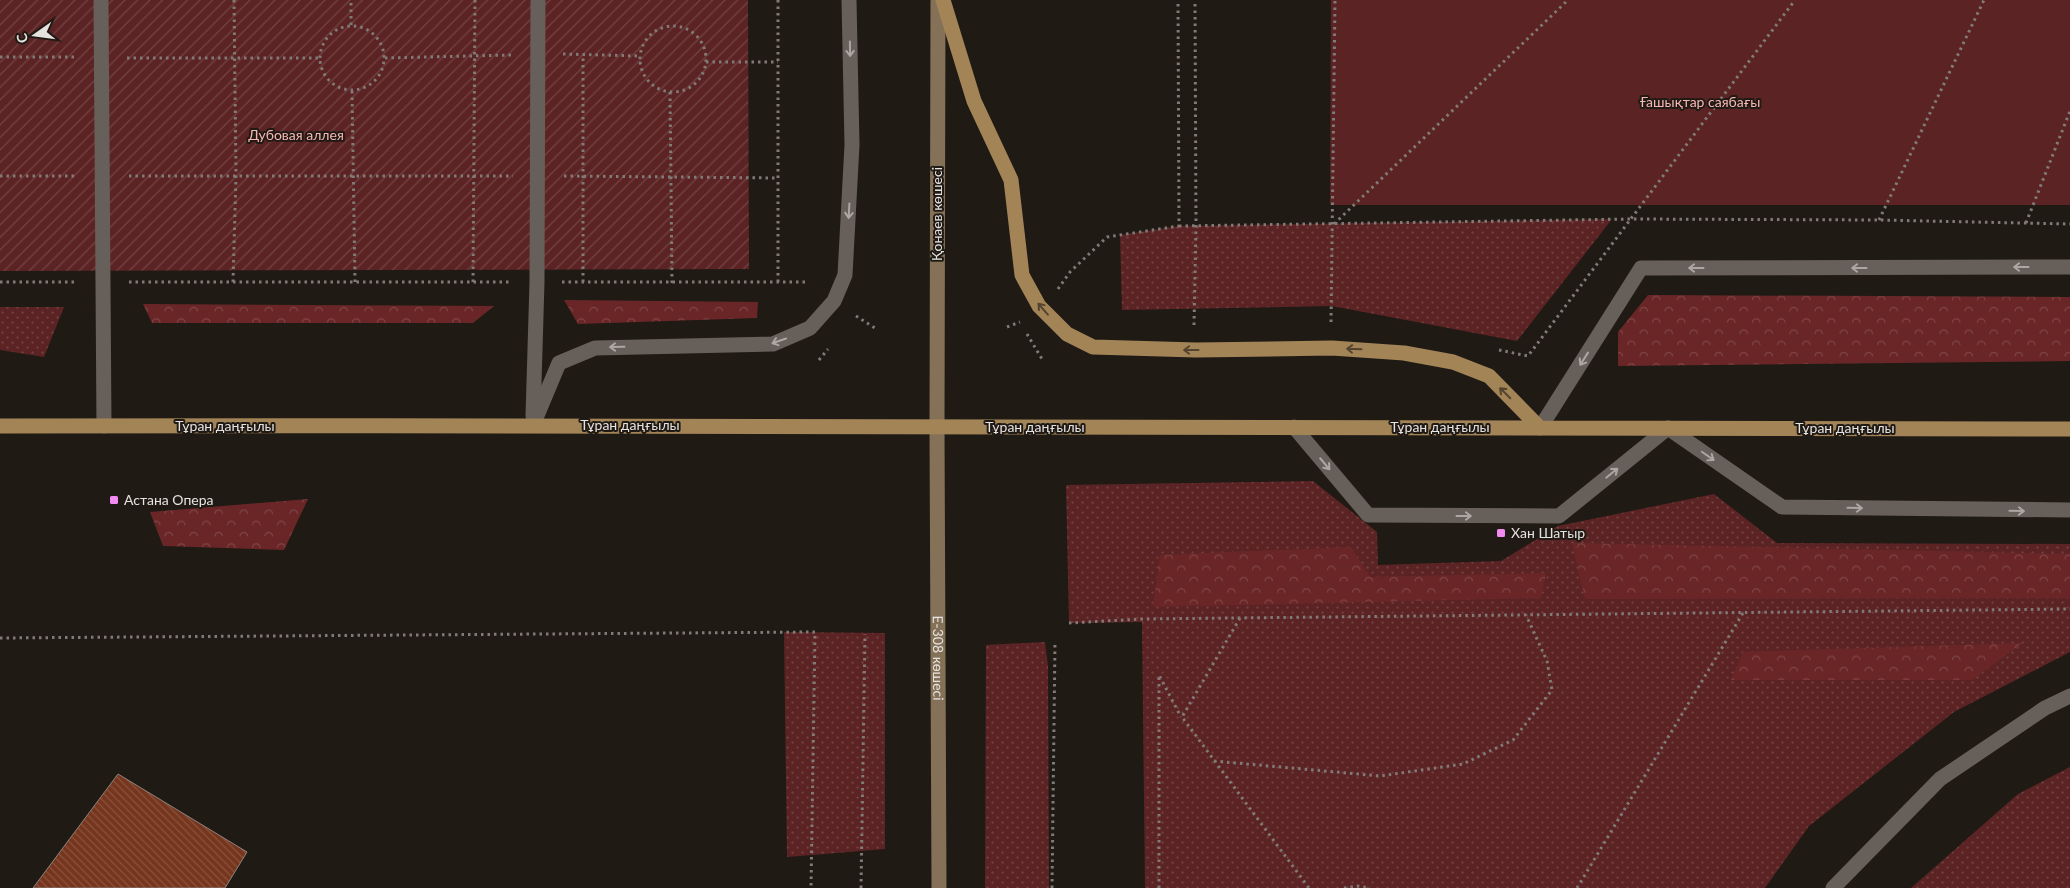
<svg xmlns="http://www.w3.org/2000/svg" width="2070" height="888" font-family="Lato,sans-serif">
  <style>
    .grass { fill: url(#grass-dots) }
    .forest { fill: url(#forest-crowns) }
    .park { fill: #5c2324 }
    .garden { fill: url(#garden-furrows) }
    .building { fill: url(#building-back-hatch); stroke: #8c837f }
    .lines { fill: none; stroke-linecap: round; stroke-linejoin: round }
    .path { stroke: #817b77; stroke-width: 3; stroke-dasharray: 2.5 4; stroke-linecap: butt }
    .lane { stroke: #665f5a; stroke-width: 15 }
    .secondary { stroke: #847158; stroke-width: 15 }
    .primary { stroke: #a38457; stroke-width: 15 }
    .oneway { stroke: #aca7a3 }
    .oneway2 { stroke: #54442f }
    .poi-dot { fill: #f38af2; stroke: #201a15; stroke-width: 2 }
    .labels { text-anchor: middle; stroke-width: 4; stroke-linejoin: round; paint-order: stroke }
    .park-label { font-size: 14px; fill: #f8b6b3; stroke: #201a15 }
    .street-label { font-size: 14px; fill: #e6e2df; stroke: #201a15 }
    .poi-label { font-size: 14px; fill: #e6e2df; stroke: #201a15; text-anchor: start }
  </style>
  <defs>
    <pattern id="grass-dots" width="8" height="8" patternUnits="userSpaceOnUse" patternTransform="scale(1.25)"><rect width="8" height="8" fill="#5c2324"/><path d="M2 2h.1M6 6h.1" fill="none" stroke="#734343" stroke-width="1.8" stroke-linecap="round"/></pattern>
    <pattern id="forest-crowns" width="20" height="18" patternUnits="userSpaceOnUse" patternTransform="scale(1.25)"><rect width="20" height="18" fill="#6a2627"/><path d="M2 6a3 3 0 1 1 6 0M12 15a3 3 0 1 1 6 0" fill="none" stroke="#7f4546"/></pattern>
    <pattern id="garden-furrows" width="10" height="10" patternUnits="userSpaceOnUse" patternTransform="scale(1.25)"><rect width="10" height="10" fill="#5c2324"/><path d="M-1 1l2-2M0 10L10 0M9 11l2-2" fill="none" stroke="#734343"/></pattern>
    <pattern id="building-back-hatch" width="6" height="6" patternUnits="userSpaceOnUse" patternTransform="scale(1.25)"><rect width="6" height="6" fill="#76351d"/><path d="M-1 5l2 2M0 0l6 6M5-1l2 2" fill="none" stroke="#8a523d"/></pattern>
  </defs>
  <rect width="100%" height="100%" fill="#201a15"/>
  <path class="grass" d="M1612,219l-95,122 -185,-35 -210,4 -2,-75 59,-9z
    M0,307h64l-20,50 -44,-7z
    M1313,481l64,51 1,33 123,-4 57,-35 156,-32 63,49 293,1v108l-116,60 -145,114 -44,62h-620l-3,-266 -73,1 -3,-138z
    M784,632l101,1v216l-98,8z
    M1045,642l3,24 1,222h-64l1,-243z
    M2070,767v121h-159l107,-94z"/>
  <path class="forest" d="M1648,295l422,2v64l-452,5v-34z
    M564,300l194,2 -1,16 -179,6z
    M143,304l351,2 -21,17h-321z
    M308,499l-24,51 -121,-4 -13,-34z
    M1572,543l498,11v44l-485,1z
    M1351,547l19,30 176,-4 -5,25 -388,9 7,-52z
    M2022,643l-50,37h-241l12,-28z"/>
  <path class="park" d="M1331,0h739v205h-740z"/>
  <path class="garden" d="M0,0h748l1,269 -749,2z"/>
  <path class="building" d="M118,774l129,78 -22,36h-192z"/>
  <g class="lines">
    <path class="path" d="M778,0v282
      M351,25v-25
      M320 58a32 32 0 1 1 64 0a32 32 0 1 1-64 0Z
      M640 59a33 33 0 1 1 66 0a33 33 0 1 1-66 0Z
      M563,54l77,2
      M0,57h76
      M127,58h192
      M385,58l126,-3
      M706,62h72
      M352,91l3,191
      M670,92l2,191
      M0,176h78
      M129,176h384
      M564,176l214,2
      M1879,220l105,-220
      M2026,223l44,-112
      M1334,224l234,-224
      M1179,226l453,-7 247,1 191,4
      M0,282h78
      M129,282h381
      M233,282l3,-106 -2,-176
      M473,282l2,-282
      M562,282h244
      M583,282v-227
      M1058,289l12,-17 37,-35 72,-11 -1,-226
      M856,316l19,12
      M1331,322l4,-322
      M1194,325l2,-99 -1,-226
      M1007,327l13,-5
      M1027,334l15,25
      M1499,350l29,6 267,-356
      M819,360l9,-11
      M1240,618l-58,99 127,171
      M1069,623l73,-4 928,-10
      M0,638l815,-6 -4,256
      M1214,761l166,15 83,-12 50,-24 39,-50 -5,-29 -21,-46
      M861,888l4,-254
      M1052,888l3,-247
      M1159,888v-213l22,42
      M1344,888l13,-2 13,2
      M1577,888l166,-275"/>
    <path class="lane" d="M101,0l3,426
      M533,416l4,-134 1,-282
      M533,425l26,-62 36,-15 178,-4 37,-16 24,-27 11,-26 7,-130 -3,-145
      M1294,427l74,88 191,1 109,-88 114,79 288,3
      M1540,428l101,-160 429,-1
      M1833,888l107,-109 105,-71 25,-12"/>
    <path class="secondary" id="s1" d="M938,0l-1,428 2,460"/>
    <path class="primary" d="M943,0l31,101 37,79 11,95 17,31 28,28 26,13 103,3 136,-2 72,5 49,9 36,14 51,52
      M0,426c690,-1 1380,1 2070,3"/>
  </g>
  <defs><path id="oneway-shaft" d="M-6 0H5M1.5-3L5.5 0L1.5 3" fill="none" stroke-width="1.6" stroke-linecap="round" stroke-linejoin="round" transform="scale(1.25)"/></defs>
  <g class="oneway">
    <use href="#oneway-shaft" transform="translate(850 49) rotate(89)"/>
    <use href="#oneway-shaft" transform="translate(849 211) rotate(93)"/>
    <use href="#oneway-shaft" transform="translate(2021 267) rotate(180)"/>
    <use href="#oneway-shaft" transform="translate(1696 268) rotate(180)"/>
    <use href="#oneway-shaft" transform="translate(1859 268) rotate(180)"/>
    <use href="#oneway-shaft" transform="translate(779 341) rotate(161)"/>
    <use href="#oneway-shaft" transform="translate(617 347) rotate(179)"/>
    <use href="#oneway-shaft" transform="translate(1584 359) rotate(122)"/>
    <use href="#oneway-shaft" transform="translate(1708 456) rotate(35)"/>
    <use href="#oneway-shaft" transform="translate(1325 464) rotate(50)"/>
    <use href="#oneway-shaft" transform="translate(1612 473) rotate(-39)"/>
    <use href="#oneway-shaft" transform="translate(1855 508) rotate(1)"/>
    <use href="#oneway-shaft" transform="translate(2017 511) rotate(1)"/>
    <use href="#oneway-shaft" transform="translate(1464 516)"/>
  </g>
  <g class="oneway2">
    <use href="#oneway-shaft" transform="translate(1043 309) rotate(-131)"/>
    <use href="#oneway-shaft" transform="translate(1354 349) rotate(-178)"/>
    <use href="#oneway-shaft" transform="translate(1191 350) rotate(-180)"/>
    <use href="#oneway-shaft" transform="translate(1505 393) rotate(-135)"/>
  </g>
  <g class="poi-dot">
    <rect x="109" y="495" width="10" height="10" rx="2.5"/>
    <rect x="1496" y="528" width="10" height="10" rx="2.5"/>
  </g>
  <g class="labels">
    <g class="park-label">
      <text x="1700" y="107">Ғашықтар саябағы</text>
      <text x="296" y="140">Дубовая аллея</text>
    </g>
    <g class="street-label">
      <text transform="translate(937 214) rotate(-90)" y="5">Қонаев көшесі</text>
      <text x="630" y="430">Тұран даңғылы</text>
      <text x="225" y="431">Тұран даңғылы</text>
      <text x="1035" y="432">Тұран даңғылы</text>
      <text x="1440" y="432">Тұран даңғылы</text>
      <text x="1845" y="433">Тұран даңғылы</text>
      <text dy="5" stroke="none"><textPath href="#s1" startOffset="658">Е-308 көшесі</textPath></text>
    </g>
    <g class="poi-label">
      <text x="124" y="505">Астана Опера</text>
      <text x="1511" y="538">Хан Шатыр</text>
    </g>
  </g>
  <g transform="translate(35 35) rotate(256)" stroke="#201a15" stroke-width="4" paint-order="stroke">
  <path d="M0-4L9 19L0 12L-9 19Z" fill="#e6e2df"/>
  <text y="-8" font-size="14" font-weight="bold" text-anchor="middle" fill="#e6e2df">С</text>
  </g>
</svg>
